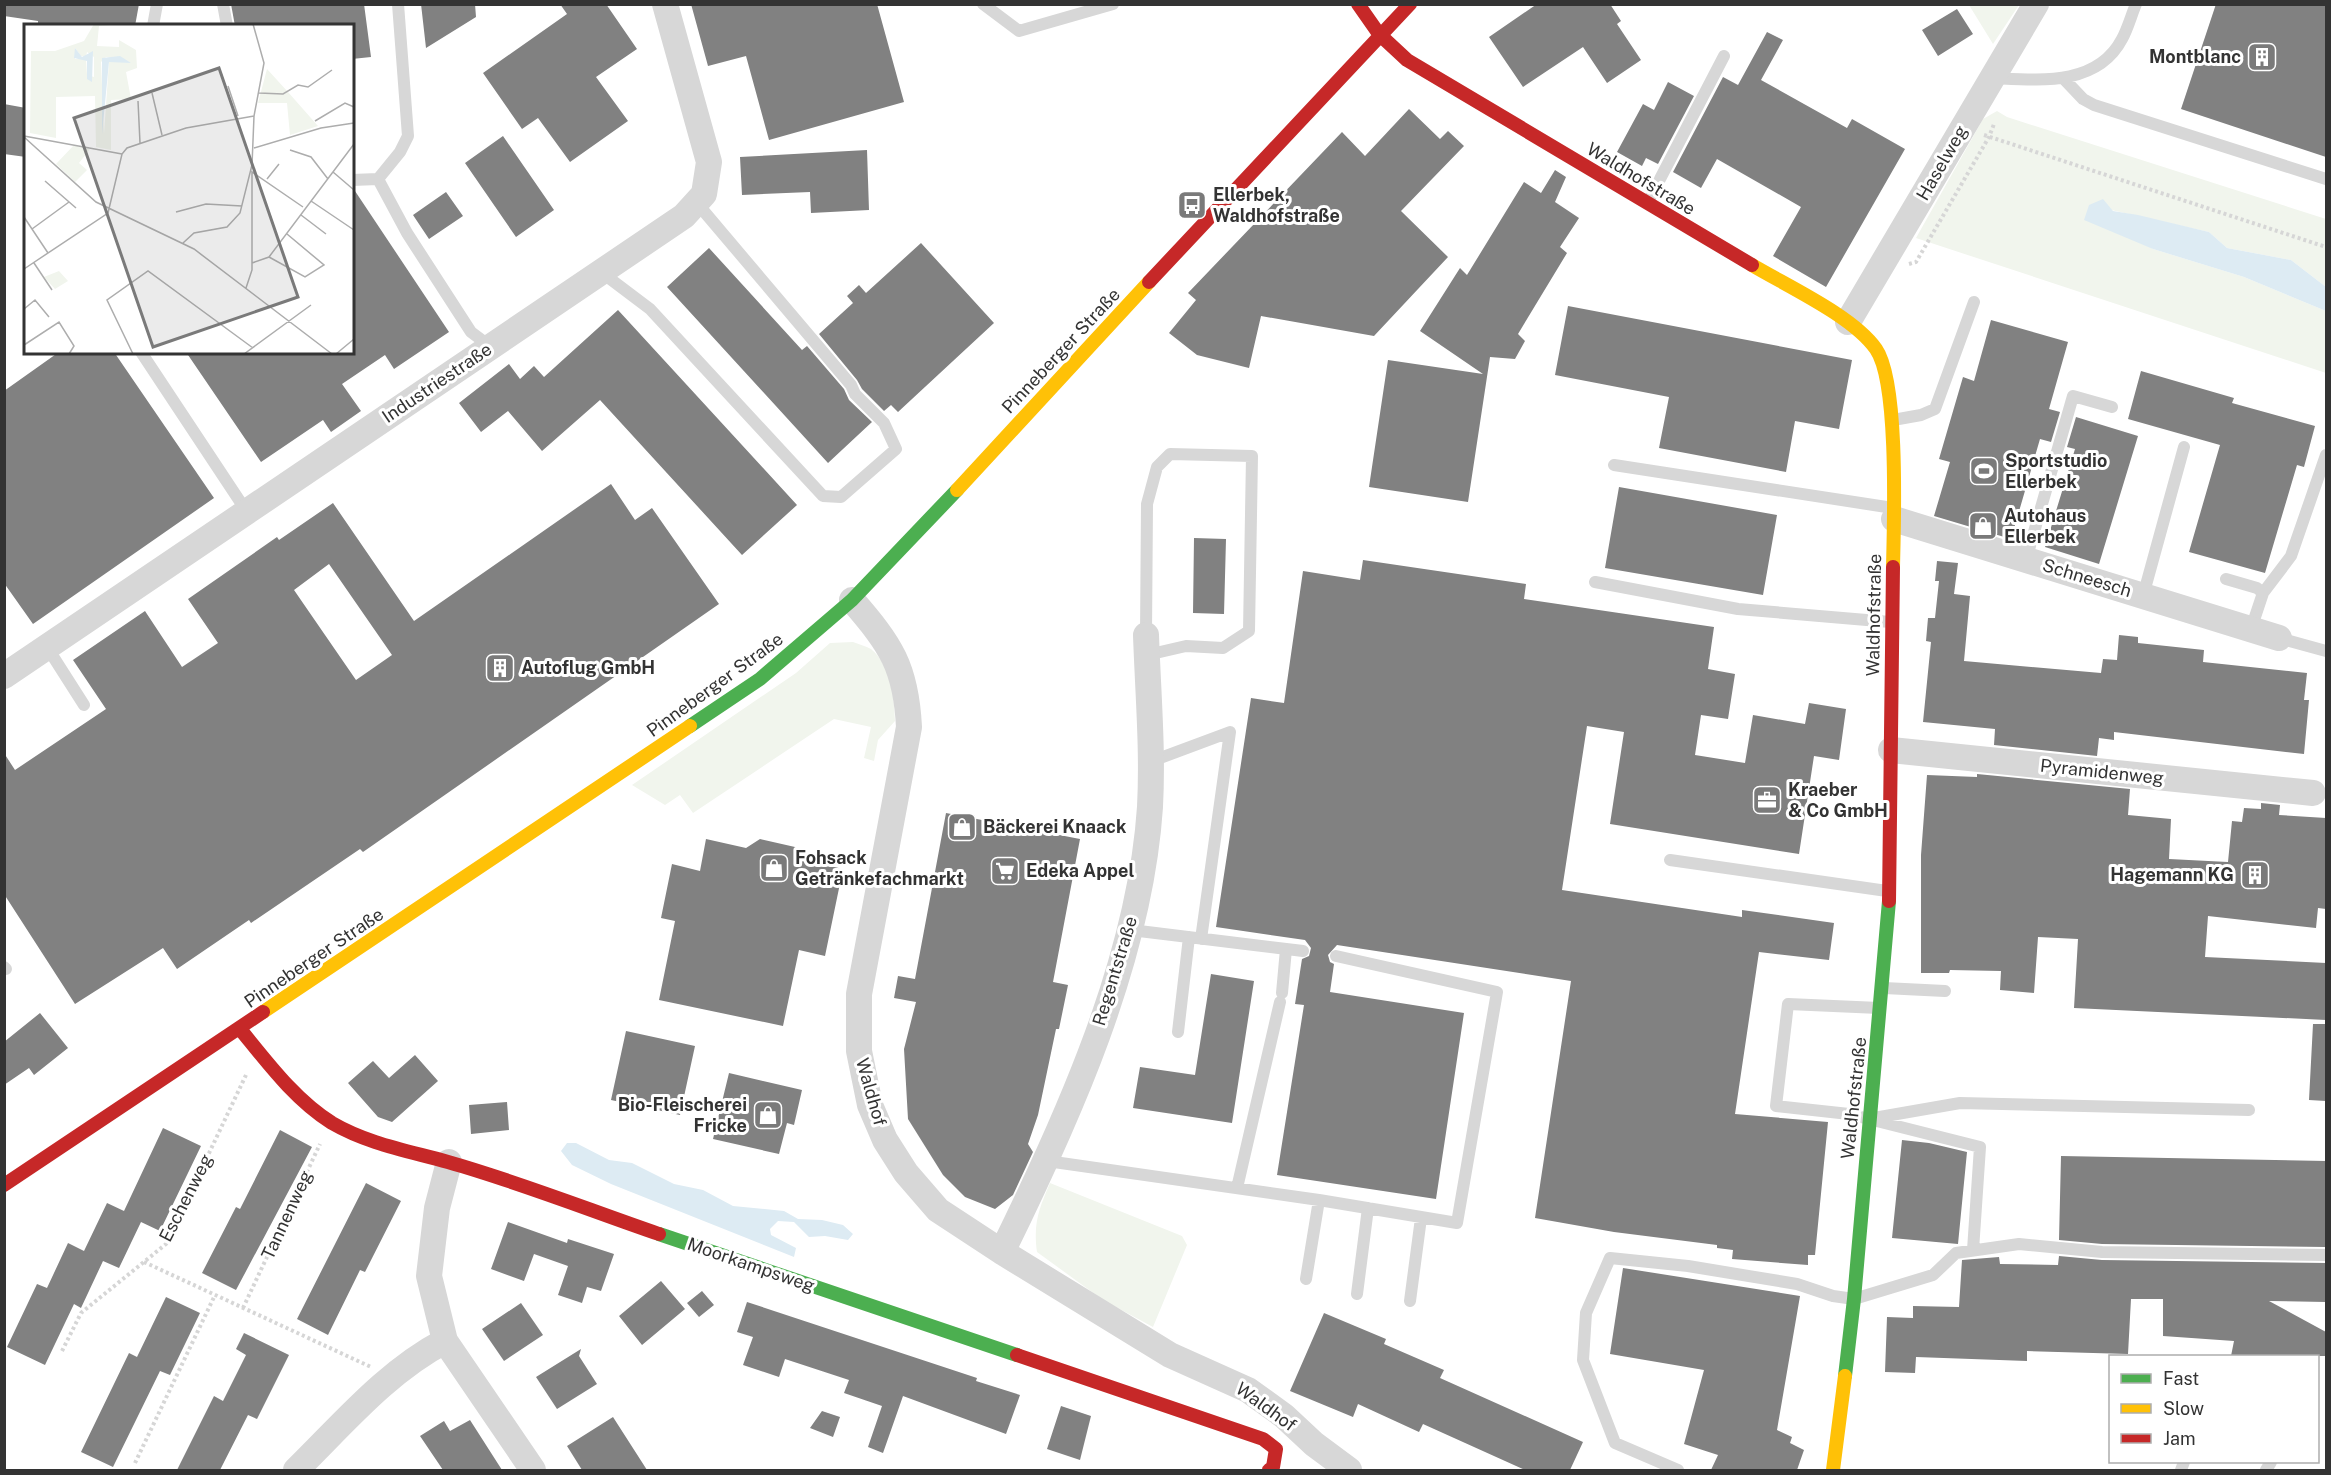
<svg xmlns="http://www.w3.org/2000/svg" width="2331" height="1475" font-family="'Public Sans',sans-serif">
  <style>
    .green { fill: #f1f5ed }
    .water { fill: #ddebf3 }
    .building { fill: #818181; fill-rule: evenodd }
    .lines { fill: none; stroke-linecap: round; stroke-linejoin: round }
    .path { stroke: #d6d6d6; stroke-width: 4; stroke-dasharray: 3 3; stroke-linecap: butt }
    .lane { stroke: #d7d7d7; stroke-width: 12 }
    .street { stroke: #d7d7d7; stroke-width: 26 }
    .fast { stroke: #4caf50; stroke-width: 14 }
    .slow { stroke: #ffc107; stroke-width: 14 }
    .jam { stroke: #c62828; stroke-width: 14 }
    .labels { text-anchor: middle; stroke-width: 6; stroke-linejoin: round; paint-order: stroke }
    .poi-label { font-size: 18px; font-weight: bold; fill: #333; stroke: #fff; text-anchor: start }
    .street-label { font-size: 18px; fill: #333; stroke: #fff }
    .inset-road { fill: none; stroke: #adadad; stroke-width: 1.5 }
    .view { fill: #7a7a7a; fill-opacity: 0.15; stroke: #7a7a7a; stroke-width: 3 }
    .inset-edge { fill: none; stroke: #333; stroke-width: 3 }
  </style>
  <rect width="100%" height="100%" fill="#fff"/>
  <path class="green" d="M1969,5h50l-26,39z
    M1997,111l10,6 319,102v68l-35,-27 -64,-12 -18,-16 -120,-27 64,44 91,28 82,34v62l-410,-135 67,-119z
    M853,642c5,2 13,4 18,7 20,16 23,48 24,72l-17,19 -4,21 -10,-3 7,-31 -37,-8 -141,94 -13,-18 -15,10 -33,-20 164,-112 34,-30z
    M1050,1183l132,53 5,9 -34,82 -50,-27 -66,-48c-4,-29 2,-43 13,-69z"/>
  <path class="water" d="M2103,199l10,12 25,4 71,17 18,16 64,12 35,27v24l-82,-34 -91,-28 -69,-29 5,-15z
    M567,1143h9l33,17 23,3 42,21 29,6 30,16 51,5 14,8 24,1 21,5 10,9 -5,6 -23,-4 -16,1 -15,-15 -16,-1 -8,8 1,6 25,13 -2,9 -183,-73 -39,-19 -11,-14z"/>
  <path class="building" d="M4,4h135l-4,22h-97v-5l-34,-5z
    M231,4h133l7,53 -19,2v-33h-117z
    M421,4h54l1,13 -50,31z
    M560,4h46l31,45 -41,28 32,44 -58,41 -32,-44 -16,11 -39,-56 84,-59z
    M691,4h186l27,98 -135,38 -23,-84 -38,10z
    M1537,4h73l11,17 -4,3 24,36 -34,23 -24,-36 -60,40 -34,-50z
    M2216,4h110v153l-145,-48z
    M1957,9l16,25 -35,22 -16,-26z
    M1767,32l16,8 -22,40 86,48 5,-9 53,30 -79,138 -53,-31 28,-49 -84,-48 -16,29 -28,-16 50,-95 15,8z
    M1668,82l26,14 -36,68 -12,-6 -4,8 -25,-14 26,-48 11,6z
    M4,104l22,4v49l-22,-3z
    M1409,109l31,30 8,-8 16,15 -63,65 47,46 -74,79 -113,-20 -12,52 -52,-13 -28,-22 27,-33 -8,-7 154,-161 23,24z
    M503,136l51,74 -38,27 -51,-74z
    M867,150l2,60 -58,3 -1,-21 -68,3 -2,-38z
    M1555,170l11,7 -11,25 24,16 -19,29 7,6 -49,81 7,7 -10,18 -25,-2 -22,145 -99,-15 19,-127 95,14 -63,-43 40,-63 7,7 57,-93 17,11z
    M353,188l96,144 -55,37 -9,-14 -43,29 19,27 -30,21 -8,-12 -62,42 -75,-110h166z
    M446,192l17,24 -34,23 -16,-24z
    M921,243l73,80 -96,89 -7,-7 -7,6 -22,-22 -5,-9 -38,-46 34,-31 -6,-7 12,-11 7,8z
    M709,248l93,102 5,-4 37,43 5,11 23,22 -44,41 -161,-176z
    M1568,306l284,54 -13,69 -44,-8 -9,51 -127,-24 10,-51 -114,-22z
    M618,310l179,195 -55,50 -142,-155 -58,51 -34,-40 -27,21 -22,-29 50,-39 11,15 14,-13 10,11z
    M1991,320l77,22 -19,67 11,3 -9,30 -11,-3 -29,100 -77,-23 16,-54 -11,-3 24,-82 11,4z
    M59,352h55l100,146 -181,126 -29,-41v-192z
    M2141,371l93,27 -2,5 83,23 -11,41 -7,-2 -32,108 -76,-21 31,-107 -92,-26z
    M2076,417l62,19 -39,128 -54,-17 30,-98 -8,-2z
    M611,484l24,36 17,-12 67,96 -356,248 -3,-3 -109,74 -2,-3 -72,49 -14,-21 -88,56 -71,-110v-141l11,17 91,-61 -33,-49 72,-49 37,56 36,-24 -30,-44 89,-62 2,3 54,-37 81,118zM329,564l63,91 -36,25 -62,-90z
    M1619,487l158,28 -14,80 -158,-27z
    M1194,538l32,1 -2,75 -31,-1z
    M1363,560l163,24 -2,15 190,28 -6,42 27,5 -7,45 -27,-4 -6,40 50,8 8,-48 52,9 4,-21 37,6 -7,51 -25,-4 -15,98 -189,-30 14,-92 -37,-6 -25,164 180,27v-7l92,13 -5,37 -70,-8 -24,162 93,8 -13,133h-7v10l-76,-6 1,-9 -16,-2v-3l-103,-13 -79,-14 36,-237 -234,-36 -9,10 2,7 4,2 -4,28 134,21 -28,186 -159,-24 27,-170 -9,-1 7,-45 7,-3 2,-8 -6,-8 -89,-13 35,-229 33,5 19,-132 57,9z
    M1937,561l21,2 -4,31 16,2 -6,65 137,12 2,-14 14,1 2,-25 19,2v6l66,7 -1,12 104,11 -3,27h5l-5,54 -190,-22v8l-15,-2 -2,18 -103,-11 1,-16 -72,-7 8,-80 -5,-1 2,-23h7l4,-37h-4z
    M1977,774l153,15 -2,26 43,4 -2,40 59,3 4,-41 10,1 2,-14 17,1v-6l19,2 -1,10 47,3v91l-8,-1 -2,20 -108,-12 -3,41 121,6v57l-252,-12 4,-69 -40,-2 -4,56 -34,-3 1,-19 -51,-1 -1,3h-28v-118l6,-80 50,2z
    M946,813l134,26 -27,143 15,3 -9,44h-3l-18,86 -10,29 5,8 -20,43 -18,14 -30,-12 -22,-22 -35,-56 -4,-70 12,-47 -22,-4 4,-22 17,3z
    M706,839l40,9 14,-9 35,8 9,13 39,9 -18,87 -26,-6 -16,76 -124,-26 16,-79 -14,-3 11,-54 28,7z
    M1211,974l43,7 -22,142 -99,-15 7,-41 55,8z
    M40,1013l28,35 -34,27 -5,-7 -25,17v-43z
    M2313,1024h13v77l-17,-1z
    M626,1031l69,15 -15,69 -69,-15z
    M415,1055l23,26 -46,41 -14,-5 -30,-34 25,-22 16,17z
    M729,1073l73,17 -8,35 -7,-2 -8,31 -66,-15z
    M507,1102l2,28 -38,4 -2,-29z
    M163,1128l38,18 -41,85 -19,-9 -22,46 -16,-7 -22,47 -7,-4 -29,61 -38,-18 30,-63 10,4 21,-45 16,8 23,-48 17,8z
    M280,1130l32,17 -76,143 -34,-17 34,-66 4,2z
    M1902,1140l27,3 38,9 -9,92 -66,-6z
    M2061,1156l265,5v86l-224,-3 -43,-4z
    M366,1183l35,18 -36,71 -5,-2 -32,65 -31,-16z
    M508,1222l59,21 1,-4 46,15 -13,37 -14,-4 -5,16 -24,-8 10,-29 -34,-12 -10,27 -33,-12z
    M2059,1256l43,4 224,3v39l-57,-1 57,31v24h-95l3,-15 -71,-5v-37h-32l-3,55 -101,-3v10l-111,-4 -1,16 -30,-1 2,-55 26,1v-12l46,1 3,-47 37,-3 1,7 58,1z
    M1623,1268l177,28 -23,134 15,7 -2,6 14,7 -7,20h-86l7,-15 -34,-11 20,-74 -94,-16z
    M661,1281l24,28 -43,36 -23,-29z
    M702,1291l12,14 -15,12 -12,-14z
    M166,1297l34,16 -30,62 -10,-4 -47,96 -32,-15 48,-99 8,4z
    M747,1302l230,76 -1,3 44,14 -14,39 -103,-38 -20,57 -15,-6 14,-41 -38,-13 5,-13 -64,-21 -6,18 -36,-12 10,-28 -16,-5z
    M521,1303l22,32 -39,26 -22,-32z
    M1324,1313l62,26 -2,5 60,26 -4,8 143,64 -13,28h-45l-102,-46 -4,8 -61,-28 -5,13 -63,-26z
    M244,1333l45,22 -32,64 -9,-4 -28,55h-43l37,-74 9,5 23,-46 -10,-6z
    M581,1349l-2,7 18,28 -40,25 -21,-32z
    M1061,1406l30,10 -11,44 -33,-11z
    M822,1411l18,6 -7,20 -23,-9z
    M613,1417l34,53h-65l-15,-24z
    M470,1420l32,50h-59l-23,-34 24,-15 6,10z"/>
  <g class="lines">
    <path class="path" d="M1984,135l342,112
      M1909,264l7,-2 73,-125 5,-13
      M144,1262l227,105
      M243,1308l77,-164
      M62,1351l19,-38 85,-69 80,-169
      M135,1463l80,-168"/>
    <path class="lane" d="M223,4l4,22
      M983,4l36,27 94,-27
      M153,26l4,-22
      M1992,78c45,2 105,9 130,-39 6,-11 9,-23 14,-35
      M2064,79l19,20 11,6 232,74
      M378,179l22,-27 8,-16 -10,-132
      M352,180l26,-1 29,54 64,99 20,15
      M1648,202l76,-146
      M601,272l49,37 173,187 18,1 55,-48 -12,-26 -29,-29 -4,-9 -155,-183
      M141,352l106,160
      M1893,420l28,-5 14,-6 39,-107
      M1614,465l279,43
      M2026,560l47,-164 39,11
      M2226,579l31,9 6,5 -12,36
      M1595,582l143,27 152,13
      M2263,593l28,-37 35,-101
      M2143,596l41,-149
      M1146,635l1,-131 10,-37 13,-13 82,2 -3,175 -26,17 -37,-2 -39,9
      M2279,638l47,13
      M47,647l37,58
      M1152,761l78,-29 -29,207
      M1670,860l217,31
      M1131,930l172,21
      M4,967l2,2
      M1884,988l61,3
      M1282,993l4,-44
      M1879,1008l-91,-4 -12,102 73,8 131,33 -7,103
      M1178,1032l11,-95
      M1874,1118l86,-15 289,7
      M1047,1161l272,39 138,23 40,-231 -161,-36
      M1237,1188l43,-186
      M1306,1279l13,-79
      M1357,1294l11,-86
      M1410,1301l11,-83
      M1678,1470l-63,-27 -32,-83 3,-47 24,-55 78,8 109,18 36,12 21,3 79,-24 23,-22 63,-9 83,8 224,3
      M2181,1470l3,-8
      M2266,1470l5,-8"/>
    <path class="street" d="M1848,322l188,-318
      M1894,519l385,119
      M852,600c39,45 54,67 57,127l-50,267v57l11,54 15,35 21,33 32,37 64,42 168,103 78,35 36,26 30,28 35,26
      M4,676l680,-460 20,-22 5,-32 -44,-158
      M1891,750l422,43
      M449,1162l-12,46 -8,68 16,65 88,129
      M1002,1252c66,-134 138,-293 148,-445 3,-57 -2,-114 -4,-172
      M296,1470c47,-46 90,-98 149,-129"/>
    <path class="fast" d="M690,726l70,-47 92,-79 105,-110
      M659,1234l358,121
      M1845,1376l9,-77 35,-398"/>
    <path class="slow" d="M1752,265c35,21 101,51 124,84 23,33 18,173 17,218
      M957,490l192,-208
      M263,1012l427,-286
      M1833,1470l12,-94"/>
    <path class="jam" d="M1358,4l21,30 28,26 345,205
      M1149,282l261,-278
      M1889,901l4,-334
      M240,1029c27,33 55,71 92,94 36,21 77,28 116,39 71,20 141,48 211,72
      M4,1185l259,-173
      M1017,1355l246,84 13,10 -3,18 -4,3"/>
  </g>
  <defs>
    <g id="building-square" transform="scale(1.5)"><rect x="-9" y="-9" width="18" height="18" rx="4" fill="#7a7a7a" stroke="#fff"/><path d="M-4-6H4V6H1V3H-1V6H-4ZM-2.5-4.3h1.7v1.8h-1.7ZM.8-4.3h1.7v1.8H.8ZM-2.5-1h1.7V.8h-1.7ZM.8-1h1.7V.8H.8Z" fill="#fff"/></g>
    <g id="bus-square" transform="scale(1.5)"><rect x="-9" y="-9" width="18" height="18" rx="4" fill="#7a7a7a" stroke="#fff"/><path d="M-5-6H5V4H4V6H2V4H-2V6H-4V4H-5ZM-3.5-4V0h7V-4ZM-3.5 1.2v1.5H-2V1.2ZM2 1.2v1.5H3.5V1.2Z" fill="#fff"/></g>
    <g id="stadium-square" transform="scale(1.5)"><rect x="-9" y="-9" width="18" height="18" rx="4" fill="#7a7a7a" stroke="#fff"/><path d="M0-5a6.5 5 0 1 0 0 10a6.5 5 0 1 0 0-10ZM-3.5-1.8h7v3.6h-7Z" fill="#fff"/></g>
    <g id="shop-square" transform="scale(1.5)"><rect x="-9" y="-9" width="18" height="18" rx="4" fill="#7a7a7a" stroke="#fff"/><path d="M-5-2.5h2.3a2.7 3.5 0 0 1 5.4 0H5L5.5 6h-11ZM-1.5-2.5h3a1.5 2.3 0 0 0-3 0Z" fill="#fff"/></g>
    <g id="office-square" transform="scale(1.5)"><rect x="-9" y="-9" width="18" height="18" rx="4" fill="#7a7a7a" stroke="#fff"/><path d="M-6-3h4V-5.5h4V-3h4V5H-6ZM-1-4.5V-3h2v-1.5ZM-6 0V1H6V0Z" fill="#fff"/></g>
    <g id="supermarket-square" transform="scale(1.5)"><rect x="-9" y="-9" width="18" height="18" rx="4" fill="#7a7a7a" stroke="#fff"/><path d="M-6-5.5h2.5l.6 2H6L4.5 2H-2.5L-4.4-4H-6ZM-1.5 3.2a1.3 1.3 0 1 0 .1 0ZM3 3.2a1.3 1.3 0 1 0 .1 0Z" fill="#fff"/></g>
  </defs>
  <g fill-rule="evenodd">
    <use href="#building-square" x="2262" y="57"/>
    <use href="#bus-square" x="1192" y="205"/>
    <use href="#stadium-square" x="1984" y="471"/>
    <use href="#shop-square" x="1983" y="526"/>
    <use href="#building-square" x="500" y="668"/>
    <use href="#office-square" x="1767" y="800"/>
    <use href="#shop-square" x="962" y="827"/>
    <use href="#shop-square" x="774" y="868"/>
    <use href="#supermarket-square" x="1005" y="871"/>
    <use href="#building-square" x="2255" y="875"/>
    <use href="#shop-square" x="768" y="1115"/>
  </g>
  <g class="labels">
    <g class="poi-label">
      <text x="2241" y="63" text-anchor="end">Montblanc</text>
      <text x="1213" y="201">Ellerbek,<tspan x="1213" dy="21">Waldhofstraße</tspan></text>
      <text x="2005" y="467">Sportstudio<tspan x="2005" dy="21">Ellerbek</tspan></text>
      <text x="2004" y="522">Autohaus<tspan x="2004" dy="21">Ellerbek</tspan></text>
      <text x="521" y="674">Autoflug GmbH</text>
      <text x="1788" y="796">Kraeber<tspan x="1788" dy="21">&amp; Co GmbH</tspan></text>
      <text x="983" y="833">Bäckerei Knaack</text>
      <text x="795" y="864">Fohsack<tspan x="795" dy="21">Getränkefachmarkt</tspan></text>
      <text x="1026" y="877">Edeka Appel</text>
      <text x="2234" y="881" text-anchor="end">Hagemann KG</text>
      <text x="747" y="1111" text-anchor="end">Bio-Fleischerei<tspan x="747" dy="21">Fricke</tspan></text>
    </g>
    <g class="street-label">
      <text transform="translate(1942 163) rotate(-60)" y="6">Haselweg</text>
      <text transform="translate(1641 179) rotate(31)" y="6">Waldhofstraße</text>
      <text transform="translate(1061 351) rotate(-47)" y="6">Pinneberger Straße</text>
      <text transform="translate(437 383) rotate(-34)" y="6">Industriestraße</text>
      <text transform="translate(2087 578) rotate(17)" y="6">Schneesch</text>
      <text transform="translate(1874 615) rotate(-89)" y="6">Waldhofstraße</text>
      <text transform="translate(715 685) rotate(-36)" y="6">Pinneberger Straße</text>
      <text transform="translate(2102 772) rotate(6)" y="6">Pyramidenweg</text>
      <text transform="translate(314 958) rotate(-34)" y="6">Pinneberger Straße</text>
      <text transform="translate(1115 971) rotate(-73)" y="6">Regentstraße</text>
      <text transform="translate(871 1092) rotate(74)" y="6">Waldhof</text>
      <text transform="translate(1854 1098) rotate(-84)" y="6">Waldhofstraße</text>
      <text transform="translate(186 1198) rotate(-63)" y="6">Eschenweg</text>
      <text transform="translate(287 1215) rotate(-65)" y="6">Tannenweg</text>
      <text transform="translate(751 1265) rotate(19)" y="6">Moorkampsweg</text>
      <text transform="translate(1266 1407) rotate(36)" y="6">Waldhof</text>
    </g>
  </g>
  <g transform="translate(24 24)">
    <rect width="330" height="330" fill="#fff"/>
    <path d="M70,0h30l-25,2 -2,20 22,1v-7l17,10 1,18 -11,4 5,27 -20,1v50l-15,-3 -1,-51 -39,1v41l-26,-5 1,-82h24l29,-10zM51,24l6,8 5,1 1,-5 7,5v20l-7,-2 -1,-16h-11zM82,33l22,4 -19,1 -5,72 -3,-72zM243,45l21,23 30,34 -28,9 -3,-32h-29zM50,121l16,4 -11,14 8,7 -12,12 -19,-18zM35,247l9,10 -13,8 -11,-12z" fill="#f1f5ed" fill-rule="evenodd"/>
    <path d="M51,24l7,9 11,-6 -1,31 -5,-3v-18l-13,-3zM96,32l11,7 -22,-1 -7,72v-76z" fill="#ddebf3"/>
    <path class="inset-road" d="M204,62l10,30M128,69l10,42M235,69l24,1 15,-9 10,2 24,-17M114,77l2,42M291,97l30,-18 9,4M0,112l98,18M0,113l72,65 98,47 138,105M230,124l67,-20 33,-5M266,126l21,7 17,22M309,148l21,18M243,155l12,-15M21,157l31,27M287,177l43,29M152,188l30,-8 36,2M277,191l25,19M0,193l24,36M8,205l37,-27M159,219l11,-10 33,-6 13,-14 12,-48 2,-49 10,-53 -11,-39M245,233l36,20 19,-12 -37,-31M10,239l18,27M228,239l17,-6 85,-113M0,245l84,-56 14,-59 5,-6 59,-20 68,-12M222,264l6,-18v-98l51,35M0,285l11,-9 14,17M0,321l35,-23 15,24 -5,8M109,330l-26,-54 41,-29 105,77M220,330l67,-49M312,330l18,-15"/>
    <path class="view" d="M195,44l79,229 -145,50 -79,-229z"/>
    <rect width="330" height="330" class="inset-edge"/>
  </g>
  <rect width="2331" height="1475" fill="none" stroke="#333333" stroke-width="12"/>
  <rect x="2109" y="1355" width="210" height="108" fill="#ffffff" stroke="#adadad" stroke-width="1.5"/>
  <rect x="2121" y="1374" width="30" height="9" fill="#4caf50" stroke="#adadad" stroke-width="1.5"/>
  <text x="2163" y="1385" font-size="18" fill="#333333">Fast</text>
  <rect x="2121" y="1404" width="30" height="9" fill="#ffc107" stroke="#adadad" stroke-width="1.5"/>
  <text x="2163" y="1415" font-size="18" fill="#333333">Slow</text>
  <rect x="2121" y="1434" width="30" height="9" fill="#c62828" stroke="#adadad" stroke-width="1.5"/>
  <text x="2163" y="1445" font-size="18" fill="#333333">Jam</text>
</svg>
